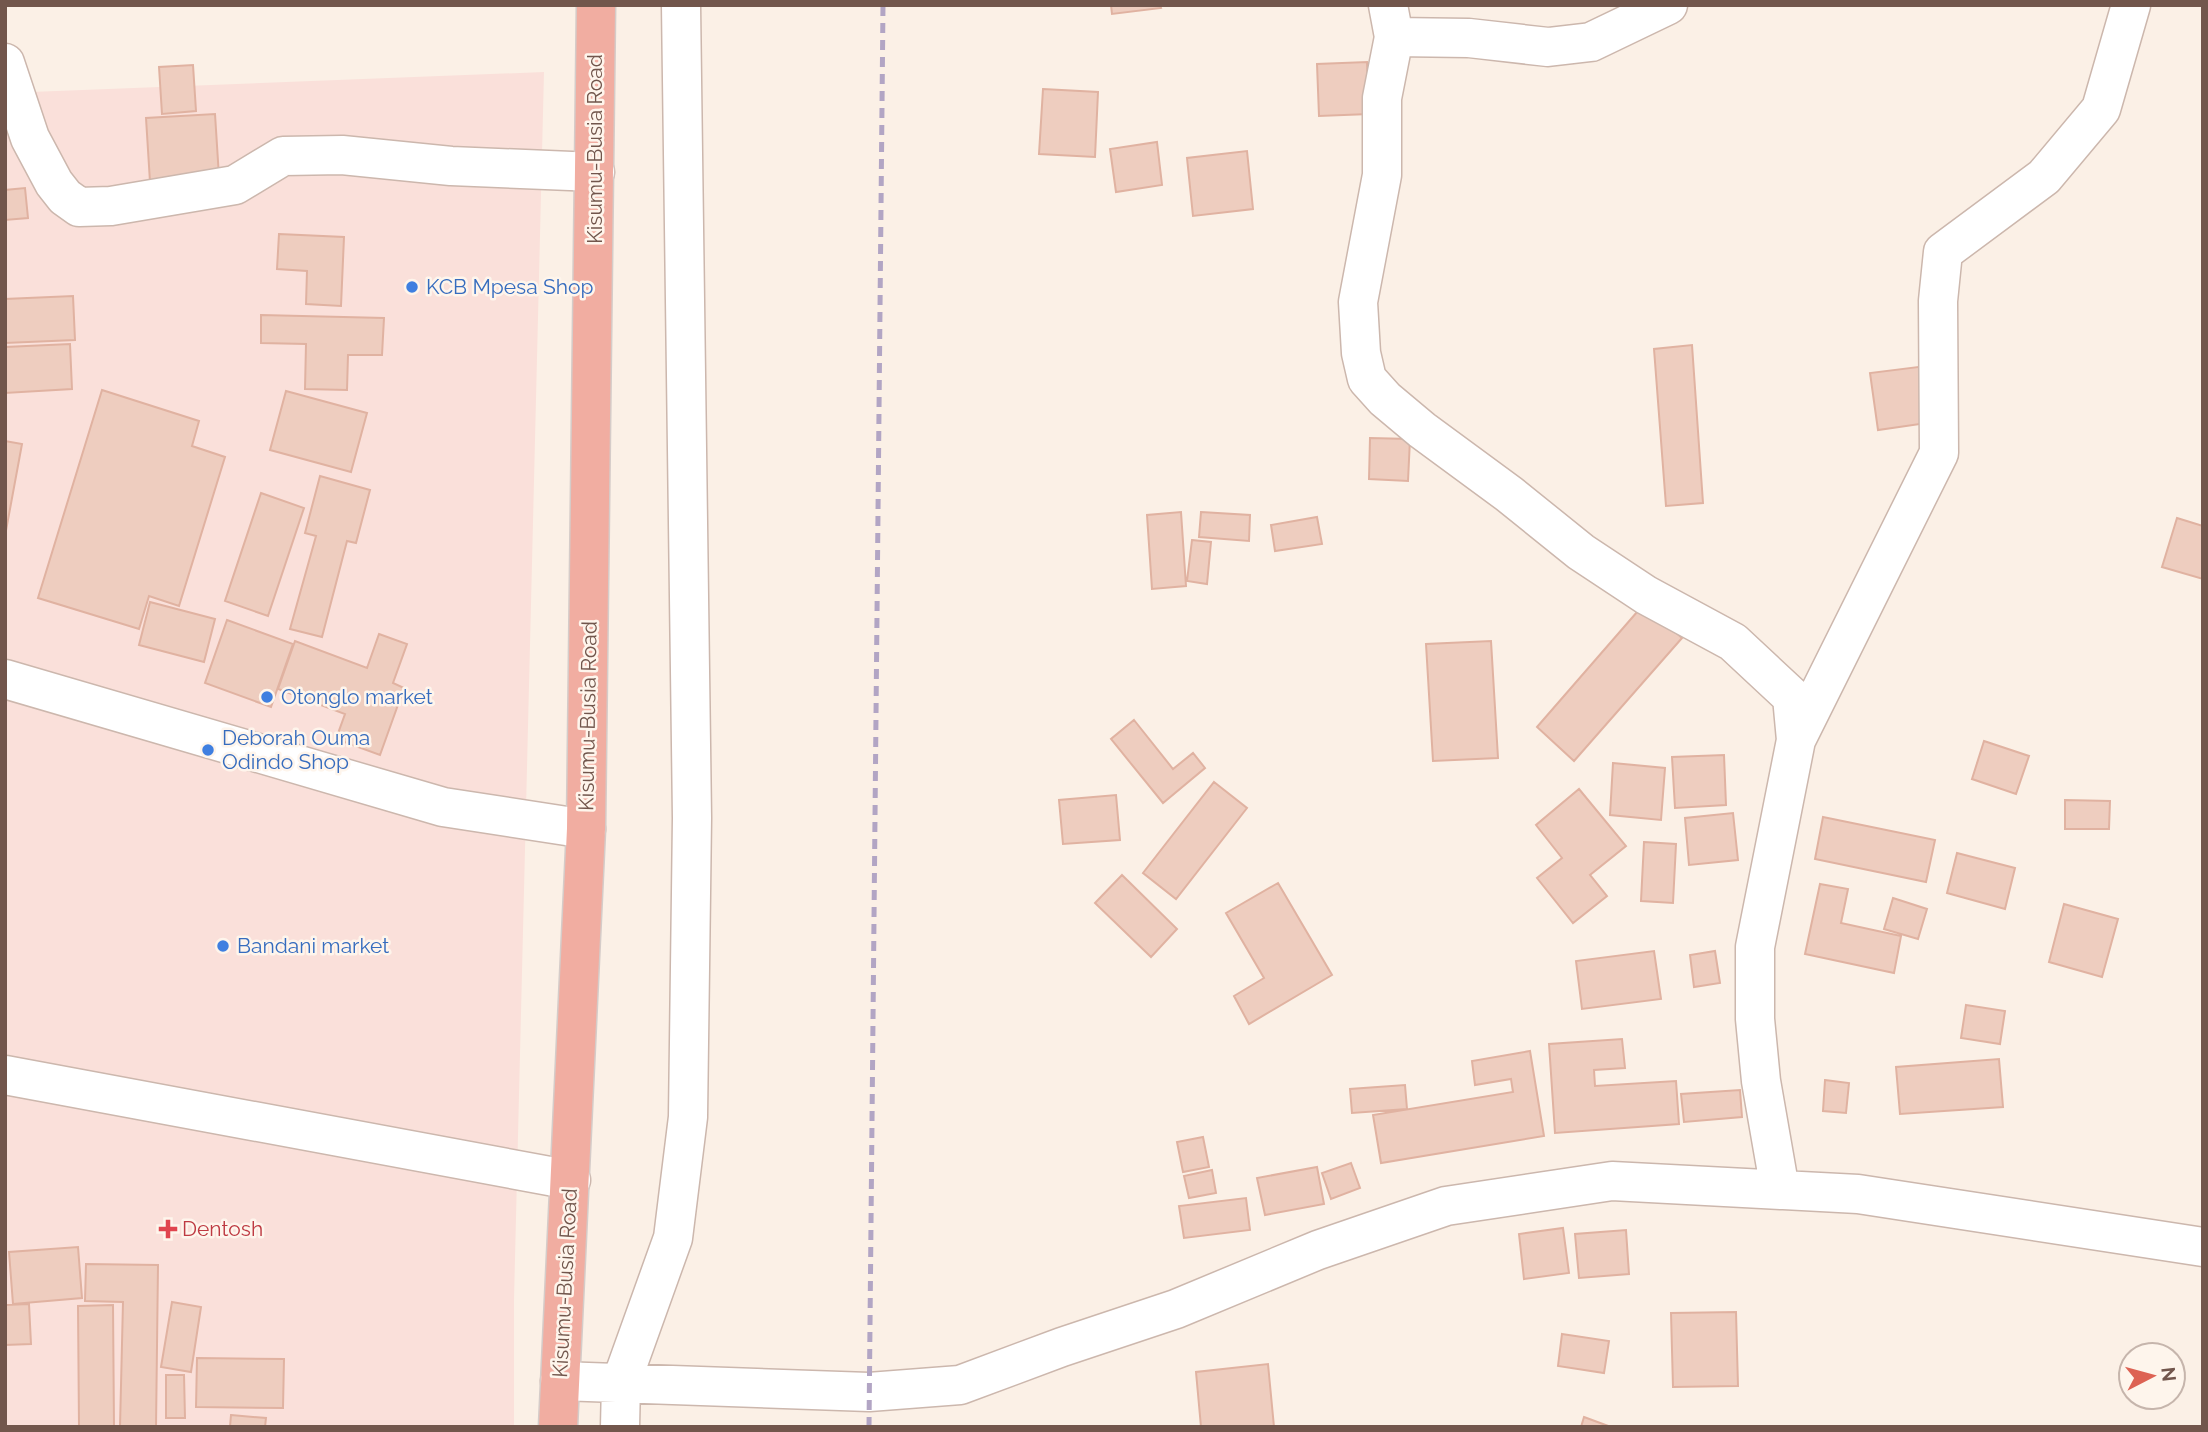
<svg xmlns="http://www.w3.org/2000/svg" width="2208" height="1432" font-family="Raleway,sans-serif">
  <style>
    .commercial { fill: #fae0da }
    .building { fill: #eecdbf; stroke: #e0b2a1; stroke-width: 2 }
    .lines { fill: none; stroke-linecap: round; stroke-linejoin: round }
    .street-casing { stroke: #ccb7ad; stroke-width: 41 }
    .highway-casing { stroke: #d5ccc9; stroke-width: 41 }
    .street { stroke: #fff; stroke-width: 38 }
    .highway { stroke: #f1ada1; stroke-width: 38 }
    .rail { stroke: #b2a5c4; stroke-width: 5; stroke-dasharray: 10 7; stroke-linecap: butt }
    .shop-dot { fill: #3f7fe0; stroke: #fef5ec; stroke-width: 2.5 }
    .health-dot { fill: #e0444e; stroke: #fef5ec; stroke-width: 2.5 }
    .labels { text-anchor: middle; stroke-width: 5; stroke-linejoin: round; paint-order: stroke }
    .street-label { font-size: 21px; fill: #72564c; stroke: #fef5ec }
    .shop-label { font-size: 21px; fill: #366cbe; stroke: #fef5ec; text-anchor: start }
    .health-label { font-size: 21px; fill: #be3a42; stroke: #fef5ec; text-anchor: start }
  </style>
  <rect width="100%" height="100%" fill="#fbf0e6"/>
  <path class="commercial" d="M544,72l-30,1228v127h-509v-1334z"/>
  <path class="building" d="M1111,5h49l1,3 -49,6z
    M1367,62l2,52 -50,2 -2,-52z
    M193,65l3,46 -34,3 -3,-47z
    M1043,89l55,3 -3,65 -56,-3z
    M215,114l4,63 -69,5 -4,-64z
    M1157,142l5,43 -46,7 -6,-43z
    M1247,151l6,58 -60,7 -6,-58z
    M25,188l3,30 -23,2v-30z
    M279,234l65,3 -3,69 -35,-2 1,-33 -30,-2z
    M73,296l2,44 -70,3v-44z
    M261,315l123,3 -2,37h-34l-1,35 -42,-1 1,-45 -45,-1z
    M70,344l2,45 -67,4v-46z
    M1692,345l11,158 -37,3 -12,-157z
    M1926,366l8,56 -56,8 -8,-57z
    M102,390l97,31 -7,25 33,11 -46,149 -30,-10 -10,33 -101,-31z
    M286,391l81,22 -16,59 -81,-22z
    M1370,438l40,1 -2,42 -39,-2z
    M5,441l17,3 -17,92z
    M320,476l50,14 -14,53 -9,-2 -25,96 -32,-8 26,-93 -11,-3z
    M261,493l43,15 -36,108 -43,-15z
    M1181,512l5,74 -34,3 -5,-74z
    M1201,512l49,3 -1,26 -50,-4z
    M1317,517l5,27 -47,7 -4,-26z
    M2177,518l26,8v53l-41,-12z
    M1192,540l19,2 -4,42 -20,-3z
    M150,602l65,17 -11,43 -65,-17z
    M1644,604l38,34 -108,123 -37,-34z
    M227,620l66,24 -22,63 -66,-24z
    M379,634l28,10 -14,39 11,5 -24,67 -44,-16 9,-25 -67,-25 17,-48 72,27z
    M1491,641l7,117 -65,3 -7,-117z
    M1134,720l39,49 20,-16 12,15 -42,35 -52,-64z
    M1984,741l45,15 -13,38 -44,-15z
    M1724,755l2,50 -51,3 -3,-51z
    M1613,763l52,5 -4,52 -51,-5z
    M1214,782l33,26 -71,91 -33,-26z
    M1579,789l47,57 -36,29 17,21 -34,27 -36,-45 25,-20 -26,-33z
    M1116,795l4,45 -57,4 -4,-44z
    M2065,800l45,1 -1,28h-44z
    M1733,813l5,47 -49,5 -4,-47z
    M1823,817l112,23 -9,42 -111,-23z
    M1644,842l32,2 -3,59 -32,-2z
    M1957,853l58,15 -10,41 -58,-16z
    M1122,875l55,54 -26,28 -56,-54z
    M1278,883l54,92 -83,49 -15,-28 30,-18 -38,-65z
    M1820,884l28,5 -7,34 60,13 -7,37 -89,-19z
    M1893,898l34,11 -9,30 -34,-10z
    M2064,904l54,15 -16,58 -53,-15z
    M1654,951l7,48 -79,10 -6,-48z
    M1715,951l5,32 -26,4 -4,-32z
    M1966,1005l39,6 -5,33 -39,-6z
    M1622,1039l3,29 -31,2 1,16 81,-5 3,43 -124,9 -6,-89z
    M1530,1051l14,85 -163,27 -8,-48 140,-23 -2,-13 -36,6 -3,-24z
    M1999,1059l4,48 -103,7 -4,-47z
    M1825,1080l24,3 -3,30 -23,-2z
    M1405,1085l2,24 -55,4 -2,-24z
    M1740,1090l2,27 -58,5 -3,-28z
    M1203,1137l6,30 -26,5 -6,-30z
    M1351,1163l9,25 -29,11 -9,-26z
    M1317,1167l7,37 -59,11 -8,-37z
    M1212,1170l4,23 -27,5 -5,-22z
    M1246,1198l4,32 -66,8 -5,-32z
    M1563,1228l6,45 -45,6 -5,-45z
    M1626,1230l3,44 -50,4 -4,-44z
    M78,1247l4,51 -69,6 -4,-52z
    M86,1264l72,1 -2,162h-36l3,-125 -38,-1z
    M172,1302l29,5 -10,65 -30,-5z
    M29,1304l2,40 -26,1v-40z
    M113,1305l1,122h-35l-1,-121z
    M1736,1312l2,74 -65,1 -2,-74z
    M1562,1334l47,7 -5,32 -46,-7z
    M197,1358l87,1 -1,49 -87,-1z
    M1268,1364l6,63h-73l-5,-55z
    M166,1375h18l1,43h-19z
    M231,1415l35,3 -1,9h-35z
    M1584,1417l27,10h-30z"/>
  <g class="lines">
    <g class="street-casing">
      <path id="street" d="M1388,5l6,32 -12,61v77l-24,127 3,51 6,26 18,20 37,31 87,64 72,58 65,43 87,47 59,55 4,43 -41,207v72l6,62 19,109
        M1394,37l75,1 79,9 43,-5 77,-37
        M5,63l25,75 24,45 11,14 14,10 32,-1 124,-21 48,-29 59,-1 109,11 144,6
        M5,679l438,128 143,22
        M1796,740l143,-287 -1,-152 5,-49 101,-75 57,-68 30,-104
        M5,1075l566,105
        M560,1381l309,11 91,-7 102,-38 114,-38 142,-59 128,-44 166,-25 246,13 345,53
        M620,1427l1,-44 52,-145 15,-121 4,-299 -11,-813"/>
    </g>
    <g class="highway-casing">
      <path id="highway" d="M558,1427l28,-598 10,-824"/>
    </g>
    <use href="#street" class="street"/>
    <use href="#highway" class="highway"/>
    <path class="rail" d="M869,1427l14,-1422"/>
  </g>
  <g class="shop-dot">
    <circle cx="412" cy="287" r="7"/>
    <circle cx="267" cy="697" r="7"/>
    <circle cx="208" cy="750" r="7"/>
    <circle cx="223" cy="946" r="7"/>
  </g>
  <path class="health-dot" d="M164.5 1218.5h7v7h7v7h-7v7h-7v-7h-7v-7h7z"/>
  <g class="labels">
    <g class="street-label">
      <text transform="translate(595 149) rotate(-90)" y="7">Kisumu-Busia Road</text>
      <text transform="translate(588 716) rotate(-89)" y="7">Kisumu-Busia Road</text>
      <text transform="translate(565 1283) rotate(-87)" y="7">Kisumu-Busia Road</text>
    </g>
    <g class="shop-label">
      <text x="426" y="294">KCB Mpesa Shop</text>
      <text x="281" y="704">Otonglo market</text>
      <text x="222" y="745">Deborah Ouma<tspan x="222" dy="24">Odindo Shop</tspan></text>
      <text x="237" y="953">Bandani market</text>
    </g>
    <g class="health-label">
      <text x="182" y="1236">Dentosh</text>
    </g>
  </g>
  <rect width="2208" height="1432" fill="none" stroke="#72564c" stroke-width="14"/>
  <g transform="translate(2152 1376) rotate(84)"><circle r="33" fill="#fef5ec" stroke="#c6b5ac" stroke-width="2"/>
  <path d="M0-5L12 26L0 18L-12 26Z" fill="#dd6253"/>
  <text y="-10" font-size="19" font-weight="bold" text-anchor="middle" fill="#72564c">N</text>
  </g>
</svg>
